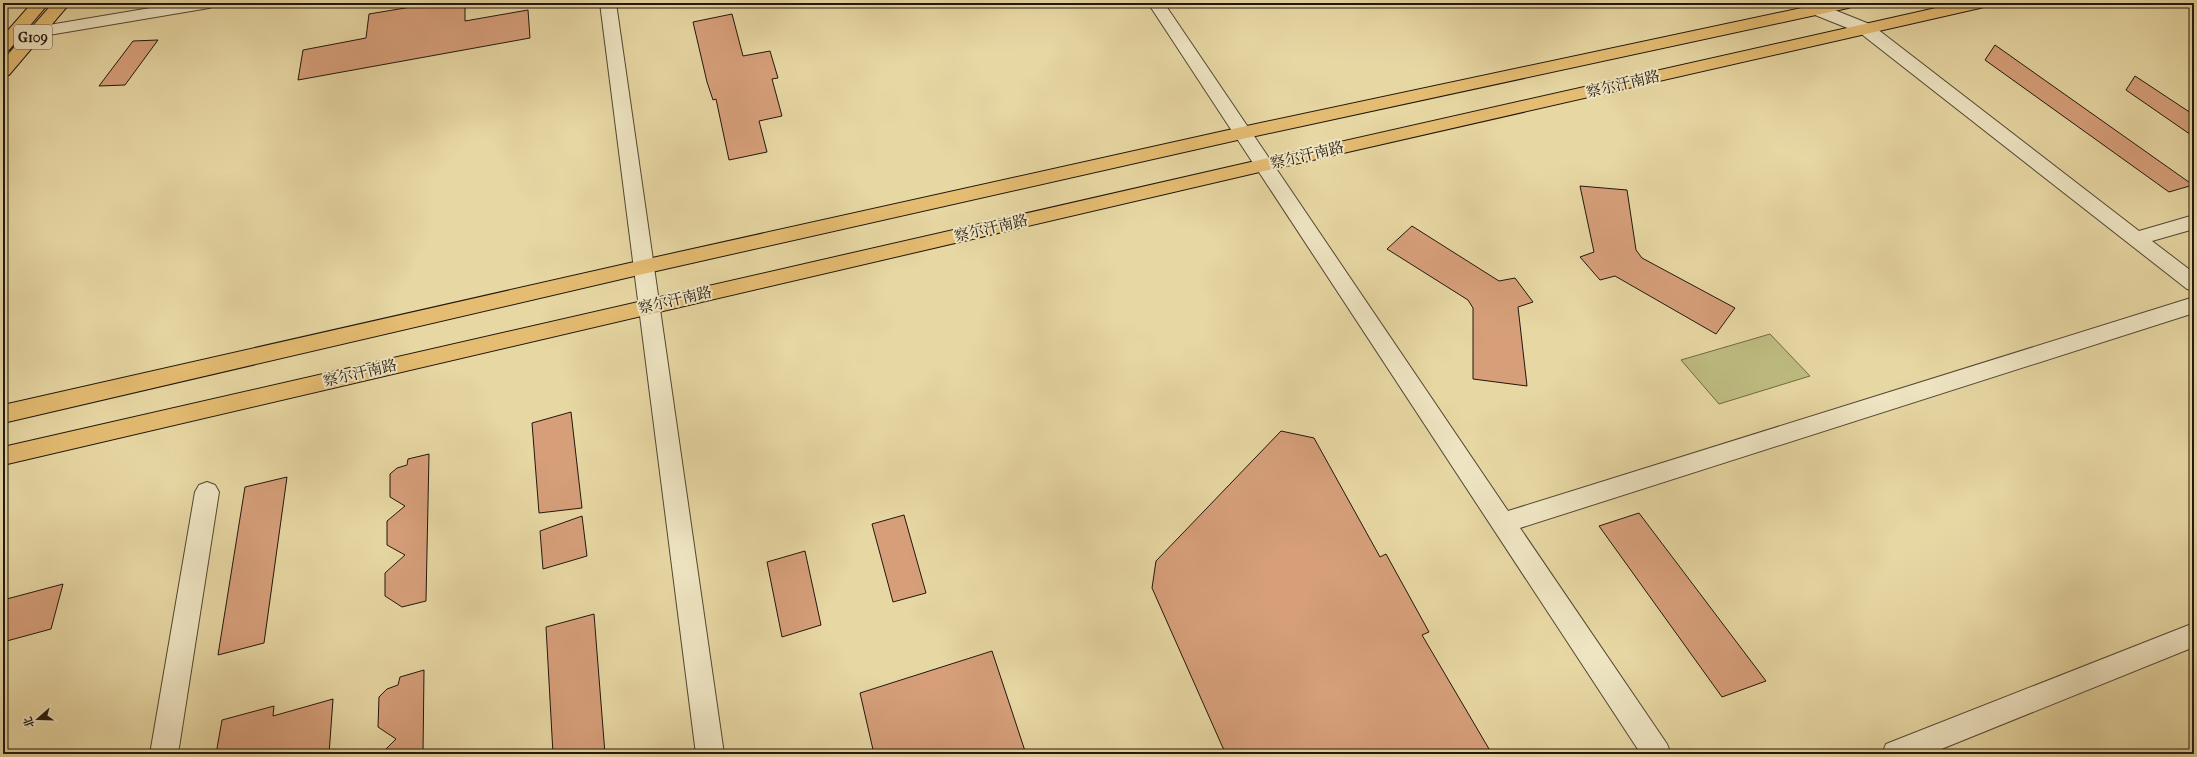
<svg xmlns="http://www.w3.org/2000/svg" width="2197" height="757" font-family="'IM FELL French Canon','Noto Serif SC',serif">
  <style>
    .green { fill: #bebc80; stroke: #706a46 }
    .building { fill: #d69f7a; stroke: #21170c }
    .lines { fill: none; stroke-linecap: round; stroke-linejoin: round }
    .minor-casing { stroke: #524732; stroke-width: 2 }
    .major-casing { stroke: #21170c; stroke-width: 2 }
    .highway-casing { stroke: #21170c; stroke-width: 2 }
    .minor { fill: #efe5c3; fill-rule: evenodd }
    .major { fill: #e4bc72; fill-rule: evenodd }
    .highway { fill: #e4bc72; fill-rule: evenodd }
    .labels { text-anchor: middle; stroke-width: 4; stroke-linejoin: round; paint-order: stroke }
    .shield { fill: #efe5c3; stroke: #5f5543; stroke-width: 1 }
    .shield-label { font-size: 14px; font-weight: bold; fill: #21170c }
    .street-label { font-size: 15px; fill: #21170c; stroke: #efe5c3 }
  </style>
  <rect width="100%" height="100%" fill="#e7d7a3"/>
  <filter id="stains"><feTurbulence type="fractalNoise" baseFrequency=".005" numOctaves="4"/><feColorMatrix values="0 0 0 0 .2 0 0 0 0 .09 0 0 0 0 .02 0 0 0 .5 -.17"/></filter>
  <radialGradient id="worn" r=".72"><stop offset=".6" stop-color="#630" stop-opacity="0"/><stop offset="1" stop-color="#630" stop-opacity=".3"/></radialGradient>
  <path class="green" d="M1770,334l40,42 -91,28 -38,-44z"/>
  <path class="building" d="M435,3h30v18l63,-11 2,28 -232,42 5,-30 63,-12 3,-24z
    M732,14l11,42 27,-5 8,27 -6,1 10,37 -23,5 8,31 -38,8 -13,-61 -3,1 -6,-18 -14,-60z
    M158,40l-33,45 -26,1 34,-45z
    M1995,45l198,140 -24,7 -184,-132z
    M2135,76l59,39v22l-68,-47z
    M1580,186l47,4 9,60 6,8 93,50 -19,26 -101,-58 -15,4 -20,-23 14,-5z
    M1412,226l87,55 16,-3 18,24 -15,5 9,79 -54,-7v-71l-5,-8 -81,-51z
    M571,412l11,96 -43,5 -7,-90z
    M1281,431l33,7 66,119 6,-3 43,78 -7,3 70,119h-262l-7,-6 -71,-160 4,-27z
    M429,454l-3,147 -24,6 -17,-11v-23l20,-18 -18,-10v-24l18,-15 -15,-9v-23l7,-6 10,-3 1,-6z
    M287,477l-23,166 -46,12 27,-168z
    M1639,513l127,168 -44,16 -123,-171z
    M904,515l22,78 -33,9 -21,-78z
    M582,516l5,40 -44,13 -3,-38z
    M805,551l16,74 -39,12 -15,-75z
    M63,584l-12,45 -48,13v-42z
    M594,614l11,140h-52l-7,-127z
    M992,651l34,103h-152l-14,-61z
    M424,670l-1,84h-42l15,-15 -18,-12 1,-30 8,-8 11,-4 2,-8z
    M333,699l-4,55h-113l6,-34 52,-14 -1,10z"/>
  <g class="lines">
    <g class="minor-casing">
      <path id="minor" d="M180,3h37l-2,3 -6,2 -172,29 -6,-1 -2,-4 2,-4 6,-1z
        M600,3h16l108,751h-28z
        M1148,3h16l344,508 686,-214v16l-674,215 147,216 4,10h-30z
        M1799,3h18l55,22 267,206 55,-16v14l-42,12 42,32v18l-7,-2 -327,-256 -50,-20z
        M207,482l8,3 4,7 -41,262h-28l45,-262 4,-7z
        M2194,623v24l-265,107h-47l4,-10z"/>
    </g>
    <g class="major-casing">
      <path id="major" d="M1825,3h31l-2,3 -6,2 -606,131 -599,135 -640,149v-18l640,-145 599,-133z
        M1958,3h30l-2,3 -6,2 -716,163 -1261,294v-18l1261,-288z"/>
    </g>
    <g class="highway-casing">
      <path id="highway" d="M32,3h17l-40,47 -6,1v-15z
        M53,3h17l-61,72 -6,1v-16z"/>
    </g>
    <use href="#minor" class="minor"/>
    <use href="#major" class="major"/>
    <use href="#highway" class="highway"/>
  </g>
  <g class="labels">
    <rect class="shield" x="14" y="25" width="38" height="24" rx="3"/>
    <g class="shield-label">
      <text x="33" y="42">G109</text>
    </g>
    <g class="street-label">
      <text transform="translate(1623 84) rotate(-13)" y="5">察尔汗南路</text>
      <text transform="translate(1307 155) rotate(-13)" y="5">察尔汗南路</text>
      <text transform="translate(991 228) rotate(-13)" y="5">察尔汗南路</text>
      <text transform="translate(675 300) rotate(-13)" y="5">察尔汗南路</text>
      <text transform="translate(360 373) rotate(-13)" y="5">察尔汗南路</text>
    </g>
  </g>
  <rect width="2197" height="757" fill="none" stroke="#e7d7a3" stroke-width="16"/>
  <rect x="4" y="4" width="2189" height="749" fill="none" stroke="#21170c" stroke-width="2"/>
  <rect x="8" y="8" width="2181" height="741" fill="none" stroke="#21170c"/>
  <g transform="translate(38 719) rotate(250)" stroke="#efe5c3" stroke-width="3" paint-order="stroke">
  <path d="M0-3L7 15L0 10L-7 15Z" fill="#21170c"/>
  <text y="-6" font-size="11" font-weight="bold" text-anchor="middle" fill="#21170c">北</text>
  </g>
  <rect width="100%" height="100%" filter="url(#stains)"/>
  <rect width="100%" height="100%" fill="url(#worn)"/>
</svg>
